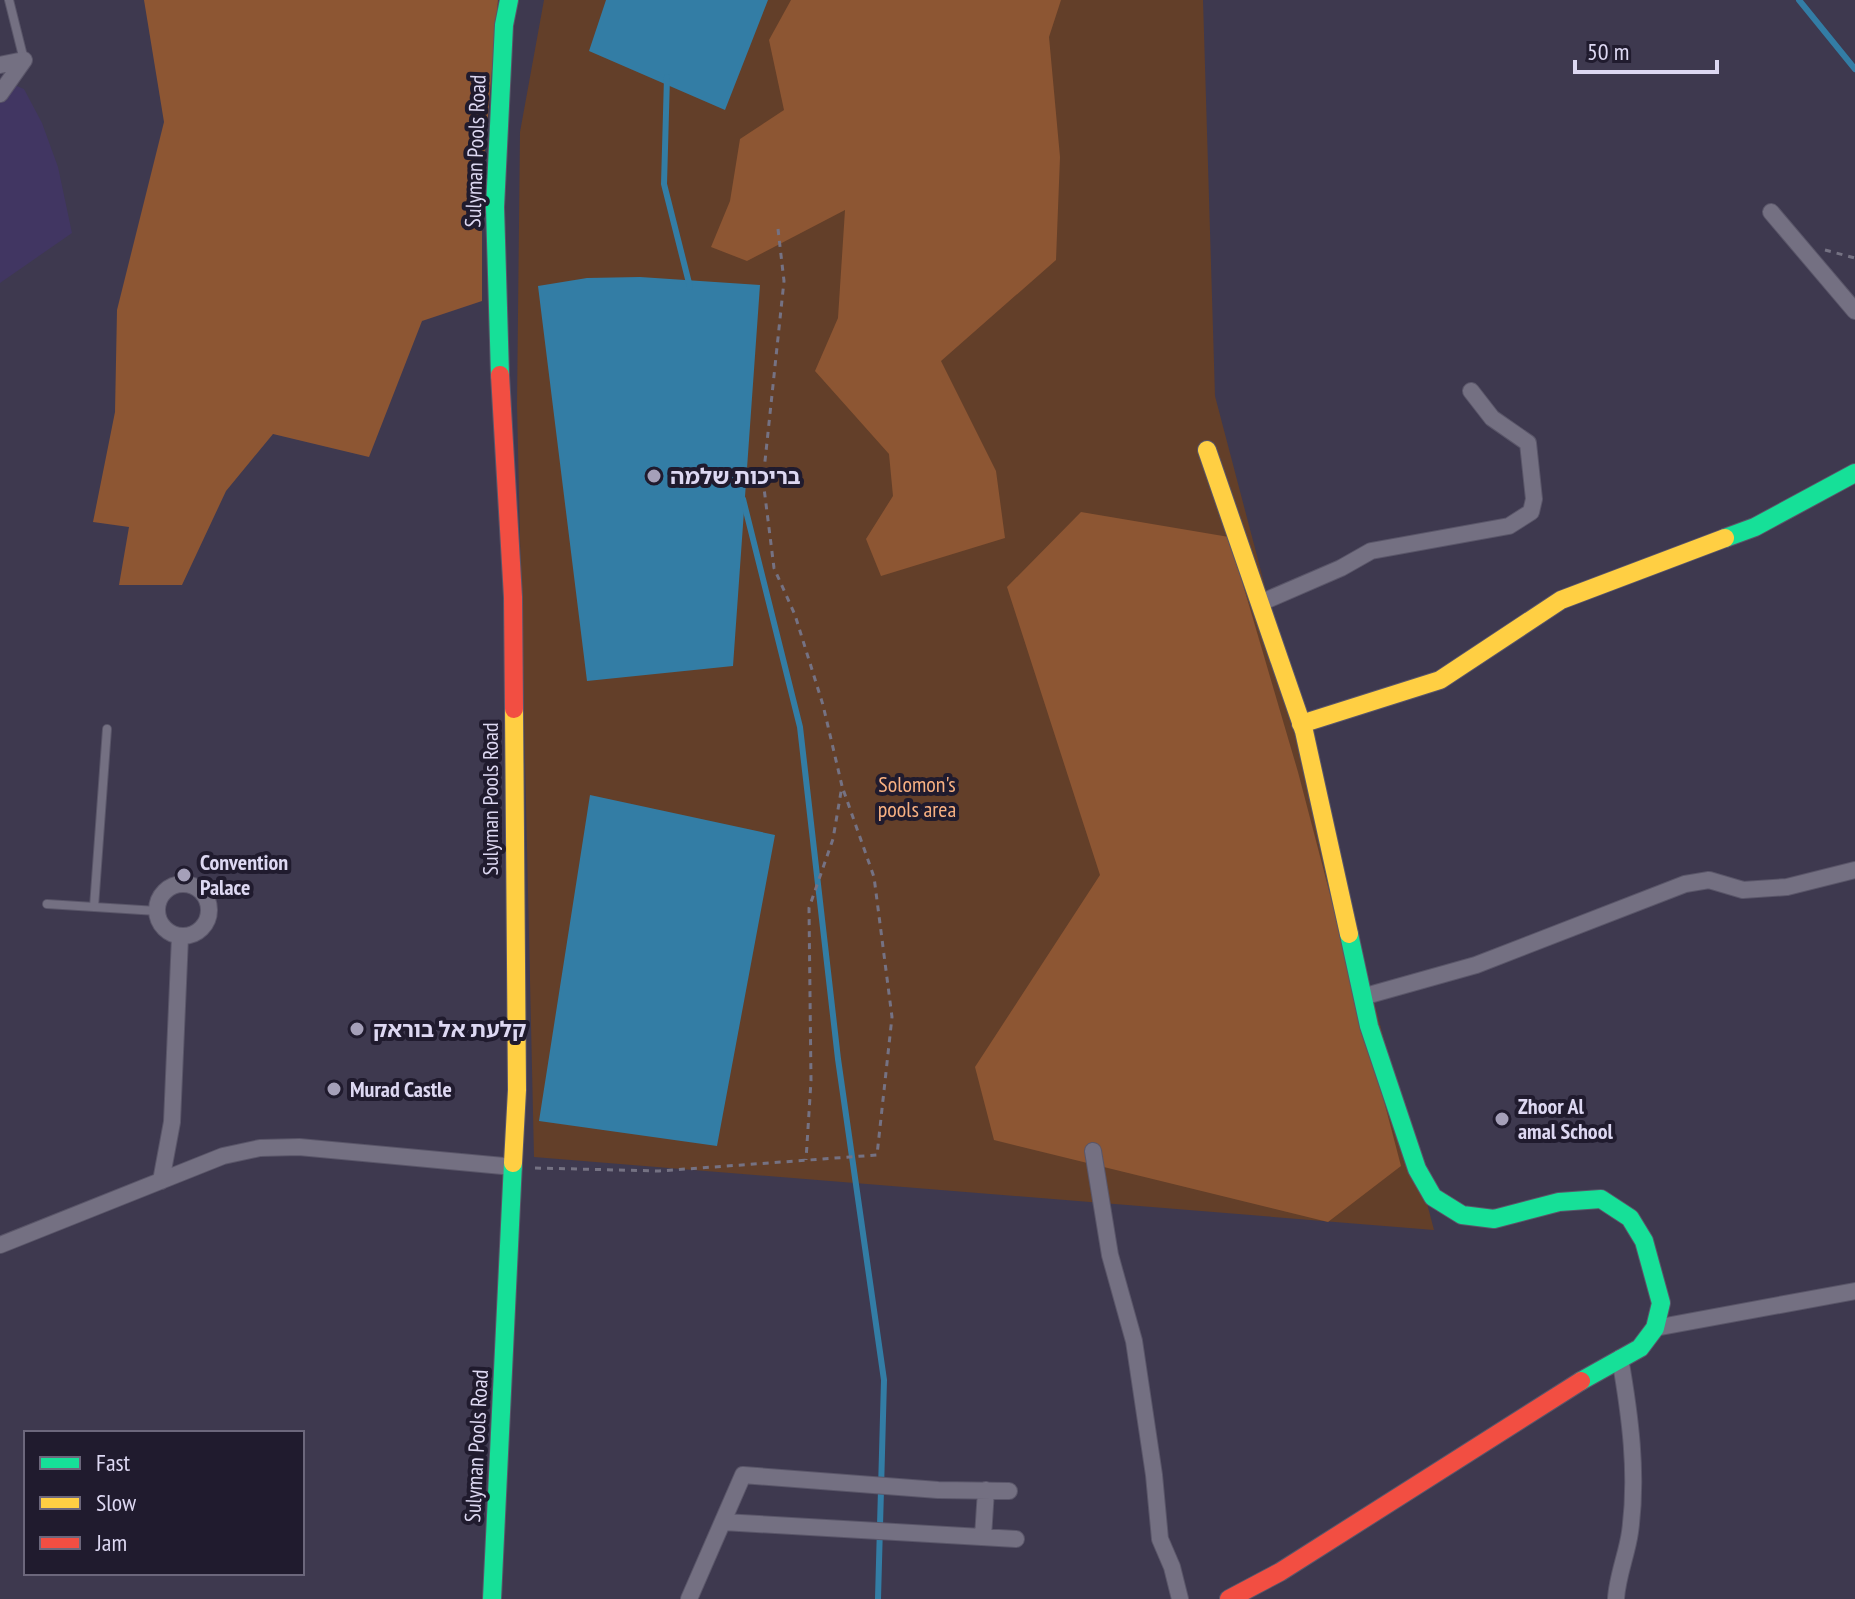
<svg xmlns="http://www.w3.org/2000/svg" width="1855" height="1599" font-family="'PT Sans Narrow','Noto Sans Hebrew',sans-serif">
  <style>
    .built { fill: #413662 }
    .green { fill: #633f29 }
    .forest { fill: #8d5633 }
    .water { fill: #337da5 }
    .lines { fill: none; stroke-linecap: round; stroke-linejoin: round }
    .stream { stroke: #337da5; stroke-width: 6 }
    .lane-casing { stroke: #5a5669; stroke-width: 10 }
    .street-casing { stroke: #5a5669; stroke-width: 18 }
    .fast-casing { stroke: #5a5669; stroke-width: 20 }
    .slow-casing { stroke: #5a5669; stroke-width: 20 }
    .jam-casing { stroke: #5a5669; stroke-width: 20 }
    .path { stroke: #757283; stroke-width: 3; stroke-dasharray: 6 6; stroke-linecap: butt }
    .lane { stroke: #747082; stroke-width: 8 }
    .street { stroke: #747082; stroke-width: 16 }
    .fast { stroke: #16e098; stroke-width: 18 }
    .slow { stroke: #ffcf43; stroke-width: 18 }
    .jam { stroke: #f24e42; stroke-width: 18 }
    .poi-dot { fill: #a5a0b9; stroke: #201b2e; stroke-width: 3 }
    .labels { text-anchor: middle; stroke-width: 8; stroke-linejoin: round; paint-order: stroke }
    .street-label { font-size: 22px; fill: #ddd8f2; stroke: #201b2e }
    .poi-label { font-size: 22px; font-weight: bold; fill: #ddd8f2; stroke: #201b2e; text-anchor: start }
    .park-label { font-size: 22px; fill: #f9b182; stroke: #201b2e }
  </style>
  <rect width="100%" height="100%" fill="#3e394f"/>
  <path class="built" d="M0,79l24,10 18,34 16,44 14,66 -72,50z"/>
  <path class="green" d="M544,0h659l12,396 219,834 -900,-73 -17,-752 3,-273z"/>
  <path class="forest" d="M144,0h354l-16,186v115l-60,20 -53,136 -96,-23 -47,57 -44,94h-63l10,-58 -36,-5 22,-110 2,-102 47,-188z
    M791,0h270l-12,37 11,120 -4,103 -115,101 55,110 9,67 -124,38 -15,-37 27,-43 -4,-42 -74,-83 23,-53 7,-108 -98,51 -36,-14 19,-46 10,-62 44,-29 -15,-70z
    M1081,512l148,25 69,235 103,394 -73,56 -334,-82 -19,-73 125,-192 -93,-288z"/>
  <path class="water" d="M606,0h162l-43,110 -136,-59z
    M640,277l120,8 -27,381 -146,15 -49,-395 49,-8z
    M590,795l185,40 -58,311 -178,-25z"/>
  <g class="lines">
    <path class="stream" d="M1799,0l56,69
      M667,77l-3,107 26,103
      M743,499l57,228 38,332 46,321 -6,219"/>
    <g class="lane-casing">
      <path id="lane" d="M9,0l15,60
        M47,904l110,7
        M94,907l13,-178"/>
    </g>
    <g class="street-casing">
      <path id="street" d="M0,65l24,-5
        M0,94l24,-34
        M1771,212l84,99
        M1260,603l81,-35 30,-17 138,-25 22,-14 3,-13 -6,-56 -36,-25 -21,-27
        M157 910a26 26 0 1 1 52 0a26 26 0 1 1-52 0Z
        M1362,997l114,-32 209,-81 24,-4 34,10 44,-3 68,-17
        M1093,1151l17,104 24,86 20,134 6,64 12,28 8,32
        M161,1181l11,-59 8,-185
        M0,1245l223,-89 37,-8 39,-1 215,20
        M1655,1328l200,-37
        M723,1522l293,17
        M983,1537l3,-47
        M689,1599l54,-124 195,15 71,1
        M1616,1599c1,-22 11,-45 14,-67 8,-58 0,-117 -10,-174"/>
    </g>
    <g class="fast-casing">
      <path id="fast" d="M500,375l-5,-168 9,-182 5,-25
        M1725,538l30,-11 100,-54
        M1349,934l20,92 48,143 16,28 29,18 32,4 65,-17 42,-3 29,19 14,23 17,62 -6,25 -15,20 -59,33
        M492,1599l21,-436"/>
    </g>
    <g class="slow-casing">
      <path id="slow" d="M1207,450l97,281 45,203
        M1301,724l139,-44 121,-80 164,-62
        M513,1163l4,-73 -3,-381"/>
    </g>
    <g class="jam-casing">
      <path id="jam" d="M500,375l13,222 1,112
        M1229,1599l51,-27 301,-191"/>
    </g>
    <path class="path" d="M778,229l6,52 -21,199 11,88 21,47 28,90 19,81 -9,53 -24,69 2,173 -5,79
      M1825,250l30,8
      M535,1168l124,3 218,-16 15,-138 -18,-140 -31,-88"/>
    <use href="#lane" class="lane"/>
    <use href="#street" class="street"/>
    <use href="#fast" class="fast"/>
    <use href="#slow" class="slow"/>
    <use href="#jam" class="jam"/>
  </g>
  <g class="poi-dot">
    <circle cx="654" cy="476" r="8"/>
    <circle cx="184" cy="875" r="8"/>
    <circle cx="357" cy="1029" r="8"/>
    <circle cx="334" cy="1089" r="8"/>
    <circle cx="1502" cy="1119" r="8"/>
  </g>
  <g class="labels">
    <g class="street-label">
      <text transform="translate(475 151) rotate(-88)" y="8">Sulyman Pools Road</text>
      <text transform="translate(490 799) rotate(-90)" y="8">Sulyman Pools Road</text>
      <text transform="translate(476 1446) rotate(-87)" y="8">Sulyman Pools Road</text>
    </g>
    <g class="poi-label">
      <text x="670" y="484">בריכות שלמה</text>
      <text x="200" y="870">Convention<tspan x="200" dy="25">Palace</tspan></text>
      <text x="373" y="1037">קלעת אל בוראק</text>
      <text x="350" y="1097">Murad Castle</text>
      <text x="1518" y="1114">Zhoor Al<tspan x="1518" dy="25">amal School</tspan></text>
    </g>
    <g class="park-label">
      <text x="917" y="792">Solomon's<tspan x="917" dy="25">pools area</tspan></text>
    </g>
  </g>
  <rect x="24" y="1431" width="280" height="144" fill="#201b2e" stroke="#6c677c" stroke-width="2"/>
  <rect x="40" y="1457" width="40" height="12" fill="#16e098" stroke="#6c677c" stroke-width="2"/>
  <text x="96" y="1471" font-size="24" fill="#ddd8f2">Fast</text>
  <rect x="40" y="1497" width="40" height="12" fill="#ffcf43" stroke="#6c677c" stroke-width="2"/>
  <text x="96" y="1511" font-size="24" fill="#ddd8f2">Slow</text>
  <rect x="40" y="1537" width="40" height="12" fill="#f24e42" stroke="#6c677c" stroke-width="2"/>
  <text x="96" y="1551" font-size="24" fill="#ddd8f2">Jam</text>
  <path d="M1575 60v12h142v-12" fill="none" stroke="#ddd8f2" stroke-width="4"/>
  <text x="1587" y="60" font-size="24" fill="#ddd8f2" stroke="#201b2e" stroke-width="6" paint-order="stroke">50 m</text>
</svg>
